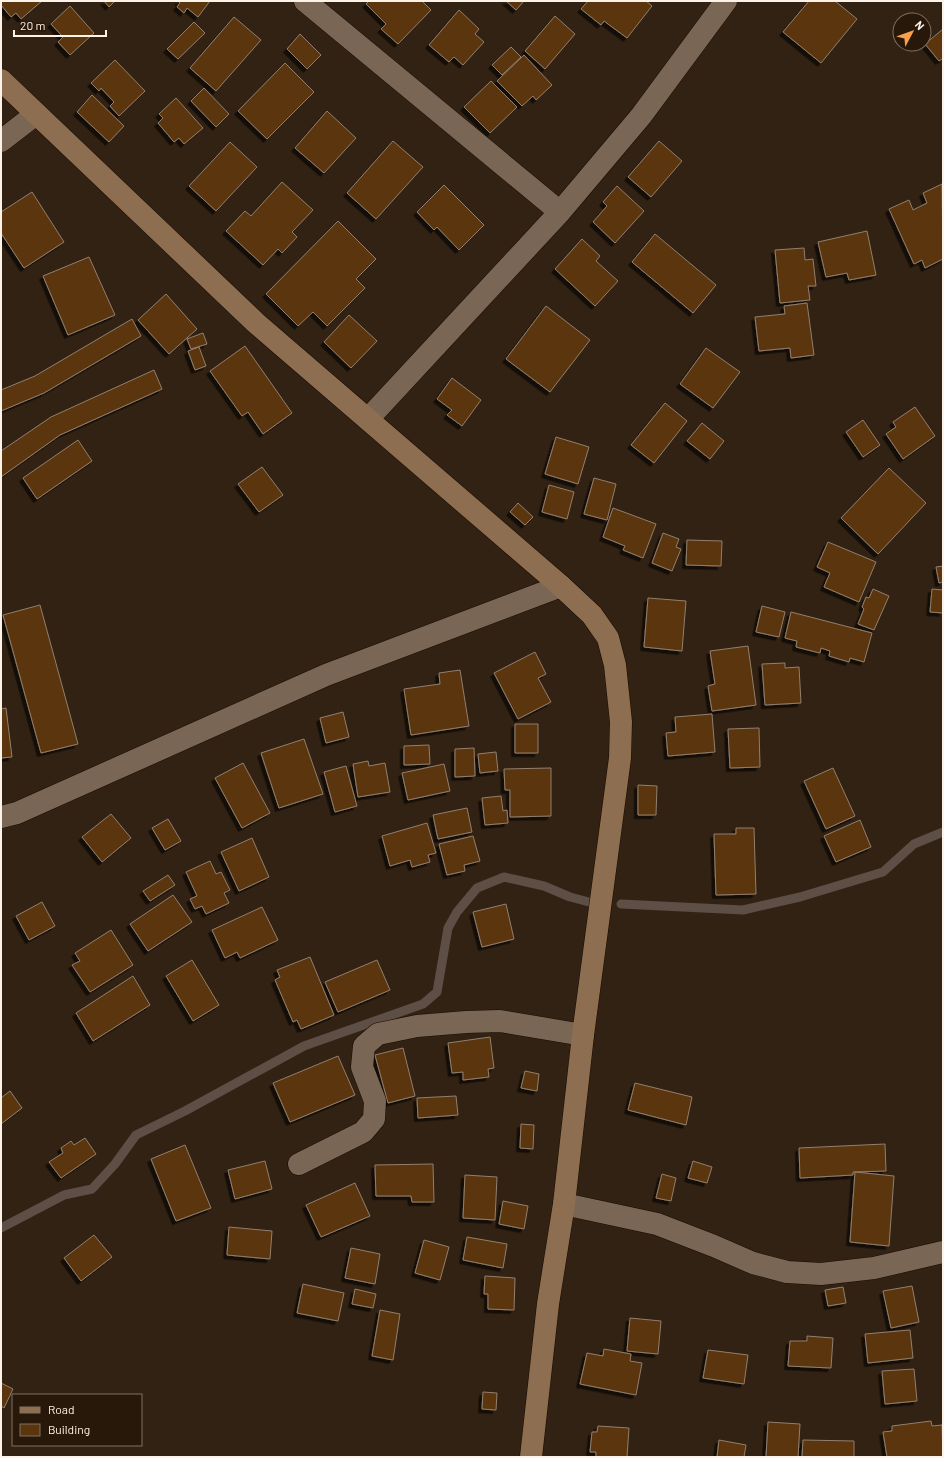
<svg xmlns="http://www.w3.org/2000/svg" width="944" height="1458" font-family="Barlow,sans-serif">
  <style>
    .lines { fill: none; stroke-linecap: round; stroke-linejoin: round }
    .stream { stroke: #5d4e46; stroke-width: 9 }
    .building { fill: #5a350e; stroke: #937f6d; filter: url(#shadow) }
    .street-casing { stroke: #1a0b01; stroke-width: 23 }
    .secondary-casing { stroke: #1a0b01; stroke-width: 23 }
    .street { stroke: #7a6655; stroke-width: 22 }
    .secondary { stroke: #8e6e50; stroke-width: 22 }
  </style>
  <defs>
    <filter id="shadow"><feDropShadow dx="-3.5" dy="3.5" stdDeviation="0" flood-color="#0009"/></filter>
  </defs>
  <rect width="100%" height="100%" fill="#322213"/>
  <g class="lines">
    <path class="stream" d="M621,904l122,6 57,-13 83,-25 31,-28 29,-12
      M1,1228l63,-33 28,-6 23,-25 21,-29 49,-24 119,-65 119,-42 14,-12 11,-64 9,-16 20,-24 27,-11 40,9 26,11 19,5"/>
  </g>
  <path class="building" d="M1,1h41l-21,18 -5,-6 -5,4 -10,-12z
    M104,1h11l-6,6z
    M178,1h32l-12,16 -11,-9 -3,5 -7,-6 3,-4z
    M369,1h53l9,9 -33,34 -17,-15 5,-5 -20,-20z
    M506,1h18l-8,9z
    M588,1h58l6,5 -25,32 -23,-17 -3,4 -20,-16z
    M809,1h26l22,18 -36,44 -38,-31z
    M70,6l24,27 -24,22 -12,-13 5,-5 -12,-13z
    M459,10l20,19 -4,5 9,8 -21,23 -9,-8 -5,5 -20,-17z
    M555,16l20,18 -30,35 -20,-18z
    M234,17l27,23 -45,51 -26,-23z
    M194,22l11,11 -27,26 -11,-10z
    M943,29v31l-1,-1 -3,2 -14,-17z
    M300,34l21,21 -14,14 -20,-20z
    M511,47l10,10 -19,18 -10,-10z
    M524,55l28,30 -16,15 -3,-4 -11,10 -25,-25z
    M115,60l30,31 -26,25 -9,-10 4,-4 -13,-14 -2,3 -8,-8z
    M285,63l29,29 -47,47 -29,-28z
    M491,81l26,26 -27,26 -26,-26z
    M204,88l25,26 -13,13 -25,-26z
    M92,95l32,31 -15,16 -32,-30z
    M176,98l27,30 -19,16 -5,-6 -5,4 -16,-19 5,-5 -4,-4z
    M327,111l29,27 -32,35 -29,-25z
    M393,141l30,26 -47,52 -29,-26z
    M659,141l23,20 -31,36 -23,-20z
    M230,142l27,25 -41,44 -27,-25z
    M282,182l31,28 -21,22 5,5 -15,16 -4,-4 -15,16 -37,-34 19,-20 6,5z
    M942,184l1,75 -18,9 -3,-8 -8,4 -25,-55 20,-9 4,10 14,-7 -4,-10z
    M444,185l40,40 -25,25 -22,-23 -3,3 -17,-18z
    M617,186l27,25 -29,32 -22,-21 14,-16 -4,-4z
    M32,192l32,50 -40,26 -23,-35v-21z
    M338,221l38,38 -20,20 9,9 -38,38 -14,-14 -15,14 -32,-32z
    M867,231l9,44 -27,5 -2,-7 -21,4 -8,-35z
    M655,234l61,51 -23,28 -61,-51z
    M582,239l18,17 -4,5 22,20 -23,25 -40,-37z
    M804,248l1,12 8,-1 3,27h-8l2,14 -30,3 -5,-53z
    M89,257l26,58 -47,20 -25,-59z
    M166,294l31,35 -28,25 -31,-34z
    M807,303l7,52 -23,3 -1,-10 -31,3 -4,-34 30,-3 -1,-8z
    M546,306l44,34 -40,52 -44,-33z
    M349,315l28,26 -26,27 -27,-26z
    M132,319l9,17 -97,57 -43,18v-21l34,-14z
    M203,333l4,11 -16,5 -4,-10z
    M245,346l47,67 -29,21 -15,-22 -6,4 -32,-45z
    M199,347l7,19 -11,4 -7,-19z
    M706,348l34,24 -27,36 -33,-24z
    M154,370l8,19 -102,46 -59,42v-26l50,-34z
    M452,378l29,22 -19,26 -15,-11 5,-5 -15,-11z
    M665,403l22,18 -33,42 -23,-18z
    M915,407l20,29 -32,23 -17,-25 10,-7 -3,-5z
    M863,420l17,25 -17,12 -17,-25z
    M702,423l22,18 -14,18 -23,-18z
    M556,437l33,10 -11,37 -33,-10z
    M78,440l14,21 -55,38 -14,-21z
    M262,467l21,28 -24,17 -21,-28z
    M889,468l37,35 -48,51 -37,-36z
    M594,478l22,6 -9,36 -23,-6z
    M549,485l25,7 -7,27 -25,-7z
    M518,503l15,14 -8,8 -15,-13z
    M613,508l43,16 -13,34 -20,-8 2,-4 -22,-9z
    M663,533l16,6 -3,8 5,2 -9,22 -20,-8z
    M687,540l35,1 -1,25 -35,-1z
    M828,542l48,20 -17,40 -35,-15 6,-14 -13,-6z
    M943,566v16l-4,1 -3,-16z
    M873,589l16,7 -15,34 -16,-6 6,-15 -2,-2 4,-10 3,1z
    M932,589l11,1v23l-13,-1z
    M648,598l38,3 -4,50 -38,-4z
    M40,605l38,139 -37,9 -38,-138z
    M762,606l23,6 -6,25 -23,-5z
    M791,612l81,21 -8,29 -14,-4 -1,4 -20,-6 1,-5 -9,-3 -1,5 -24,-6 1,-6 -12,-3z
    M748,646l8,59 -44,6 -4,-25 7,-2 -5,-33z
    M535,652l11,22 -8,4 13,24 -33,17 -24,-46z
    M785,663v5l14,-1 2,36 -36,2 -3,-41z
    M460,670l9,56 -58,9 -7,-46 36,-5 -1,-11z
    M6,708l6,49 -11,1v-49z
    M343,712l6,25 -23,6 -6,-25z
    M712,714l3,38 -47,4 -2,-23 10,-1 -1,-15z
    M515,724h23v29h-23z
    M759,728l1,39 -30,1 -2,-39z
    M304,739l19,55 -44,14 -18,-55z
    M429,745l1,19 -26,1v-19z
    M474,748l1,28 -20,1v-28z
    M496,752l2,19 -18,2 -2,-19z
    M368,761l1,5 16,-3 5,29 -32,5 -5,-33z
    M243,763l27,50 -28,15 -27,-50z
    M444,764l6,27 -42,9 -6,-27z
    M346,766l11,40 -22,6 -11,-40z
    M551,768v48l-41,1v-27h-5l-1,-21z
    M833,768l22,48 -29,13 -22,-48z
    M638,785l19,1 -1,29h-18z
    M501,796l2,15 4,-1 1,13 -23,2 -3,-27z
    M467,808l5,24 -34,7 -5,-24z
    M111,814l20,24 -29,24 -20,-25z
    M168,819l13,22 -16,9 -13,-22z
    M860,820l11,27 -35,15 -12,-26z
    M427,823l9,30 -8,2 2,7 -18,5 -2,-7 -20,6 -8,-30z
    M736,828h18l2,66 -40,1 -2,-61h22z
    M473,836l7,25 -16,4 1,6 -18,4 -8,-31z
    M252,838l17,39 -30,14 -18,-39z
    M210,861l6,13 5,-2 9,18 -6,3 5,10 -23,11 -4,-8 -7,3 -5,-10 7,-3 -11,-24z
    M168,875l7,10 -25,16 -7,-10z
    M173,895l19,27 -44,29 -18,-27z
    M42,902l13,24 -26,14 -13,-24z
    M506,904l8,35 -32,8 -9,-35z
    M262,907l16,33 -38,18 -3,-6 -12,6 -13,-28z
    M111,930l22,35 -43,27 -18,-27 8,-4 -5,-8z
    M310,957l24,58 -33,14 -4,-9 -4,2 -18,-42 5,-3 -3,-7z
    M192,960l27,45 -26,16 -27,-45z
    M377,960l13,30 -52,22 -13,-30z
    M133,976l17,29 -57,36 -17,-28z
    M490,1037l4,31 -6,1 1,8 -26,3v-8l-11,1 -4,-30z
    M403,1048l12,48 -27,7 -13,-48z
    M338,1056l17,39 -65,27 -17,-39z
    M525,1071l14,3 -2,17 -16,-3z
    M635,1083l57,14 -6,28 -58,-15z
    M10,1091l12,17 -21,16v-26z
    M456,1096l2,19 -40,3 -1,-20z
    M521,1124l13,1 -1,24 -13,-1z
    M85,1138l11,16 -35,24 -12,-16 14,-9 -2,-5 10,-7 3,4z
    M885,1144l1,27 -33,1v3l-53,3 -1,-30z
    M185,1145l26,63 -35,13 -25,-62z
    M265,1161l7,28 -37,10 -7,-29z
    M693,1161l19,6 -5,16 -19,-5z
    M433,1164l1,38h-22l-1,-6h-35l-1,-31z
    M855,1172l39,4 -5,70 -39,-4z
    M662,1174l14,4 -5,23 -15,-3z
    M465,1175l32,2 -2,43 -32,-2z
    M355,1183l15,33 -49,21 -15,-32z
    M503,1201l25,5 -4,23 -25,-5z
    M229,1227l43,4 -2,28 -43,-4z
    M94,1235l18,22 -31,24 -17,-23z
    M467,1237l40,7 -4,24 -40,-8z
    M424,1240l25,7 -9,33 -25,-7z
    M351,1248l29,6 -5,30 -30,-6z
    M485,1276l30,2 -1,32 -26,-1v-15h-4z
    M303,1284l41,9 -6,28 -41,-8z
    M912,1286l7,36 -28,6 -8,-37z
    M843,1287l3,16 -18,3 -3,-16z
    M355,1289l21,5 -3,14 -21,-4z
    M380,1310l20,4 -7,46 -21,-4z
    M630,1318l31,3 -3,33 -31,-3z
    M910,1330l3,28 -45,5 -3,-29z
    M807,1336l26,2 -2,30 -43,-2 2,-25h17z
    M604,1349l27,5 -1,7 12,2 -6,32 -56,-11 7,-31 16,3z
    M708,1350l40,5 -4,29 -41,-6z
    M914,1369l3,32 -32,3 -3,-33z
    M1,1383l12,6 -9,19 -3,-2z
    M483,1392l14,1 -1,17 -14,-1z
    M931,1421l1,5 10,-1 1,32h-56l-4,-25 9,-1v-5z
    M768,1422l32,2 -2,33h-32z
    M598,1426l31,2 -2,29h-31v-5h-6l2,-20h5z
    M719,1440l27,5 -2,12h-27z
    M803,1440l51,1v16h-52z"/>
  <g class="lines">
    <g class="street-casing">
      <path id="street" d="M305,1l255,211
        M1,141l35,-27
        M368,419l192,-207 81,-96 85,-115
        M1,817l16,-4 309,-138 235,-89
        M299,1164l64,-32 11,-13 1,-18 -13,-34 2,-21 14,-12 39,-8 49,-4 34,-1 83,14
        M564,1204l93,20 57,22 39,17 34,9 34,2 53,-6 69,-16"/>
    </g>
    <g class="secondary-casing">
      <path id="secondary" d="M1,80l255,243 305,263 31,29 16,23 7,27 6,57 -1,36 -37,277 -19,169 -16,100 -17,153"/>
    </g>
    <use href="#street" class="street"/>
    <use href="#secondary" class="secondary"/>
  </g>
  <rect width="944" height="1458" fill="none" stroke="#fef3e9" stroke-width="4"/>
  <rect x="12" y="1394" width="130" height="52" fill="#281809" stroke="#7e7063"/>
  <rect x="20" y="1407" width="20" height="6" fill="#8e6e50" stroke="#7e7063"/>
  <text x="48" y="1414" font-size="12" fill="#fef3e9">Road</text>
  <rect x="20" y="1424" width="20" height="12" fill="#5a350e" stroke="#7e7063"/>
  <text x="48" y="1434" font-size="12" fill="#fef3e9">Building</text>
  <g transform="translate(912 32) rotate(49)"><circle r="19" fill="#281809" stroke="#7e7063"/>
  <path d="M0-3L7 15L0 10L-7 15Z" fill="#f8a14a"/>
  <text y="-6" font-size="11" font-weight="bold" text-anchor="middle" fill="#fef3e9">N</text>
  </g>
  <path d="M14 30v6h92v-6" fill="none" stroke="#fef3e9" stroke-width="2"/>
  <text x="20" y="30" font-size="12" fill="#fef3e9" stroke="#281809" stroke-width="3" paint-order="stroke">20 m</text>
</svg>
